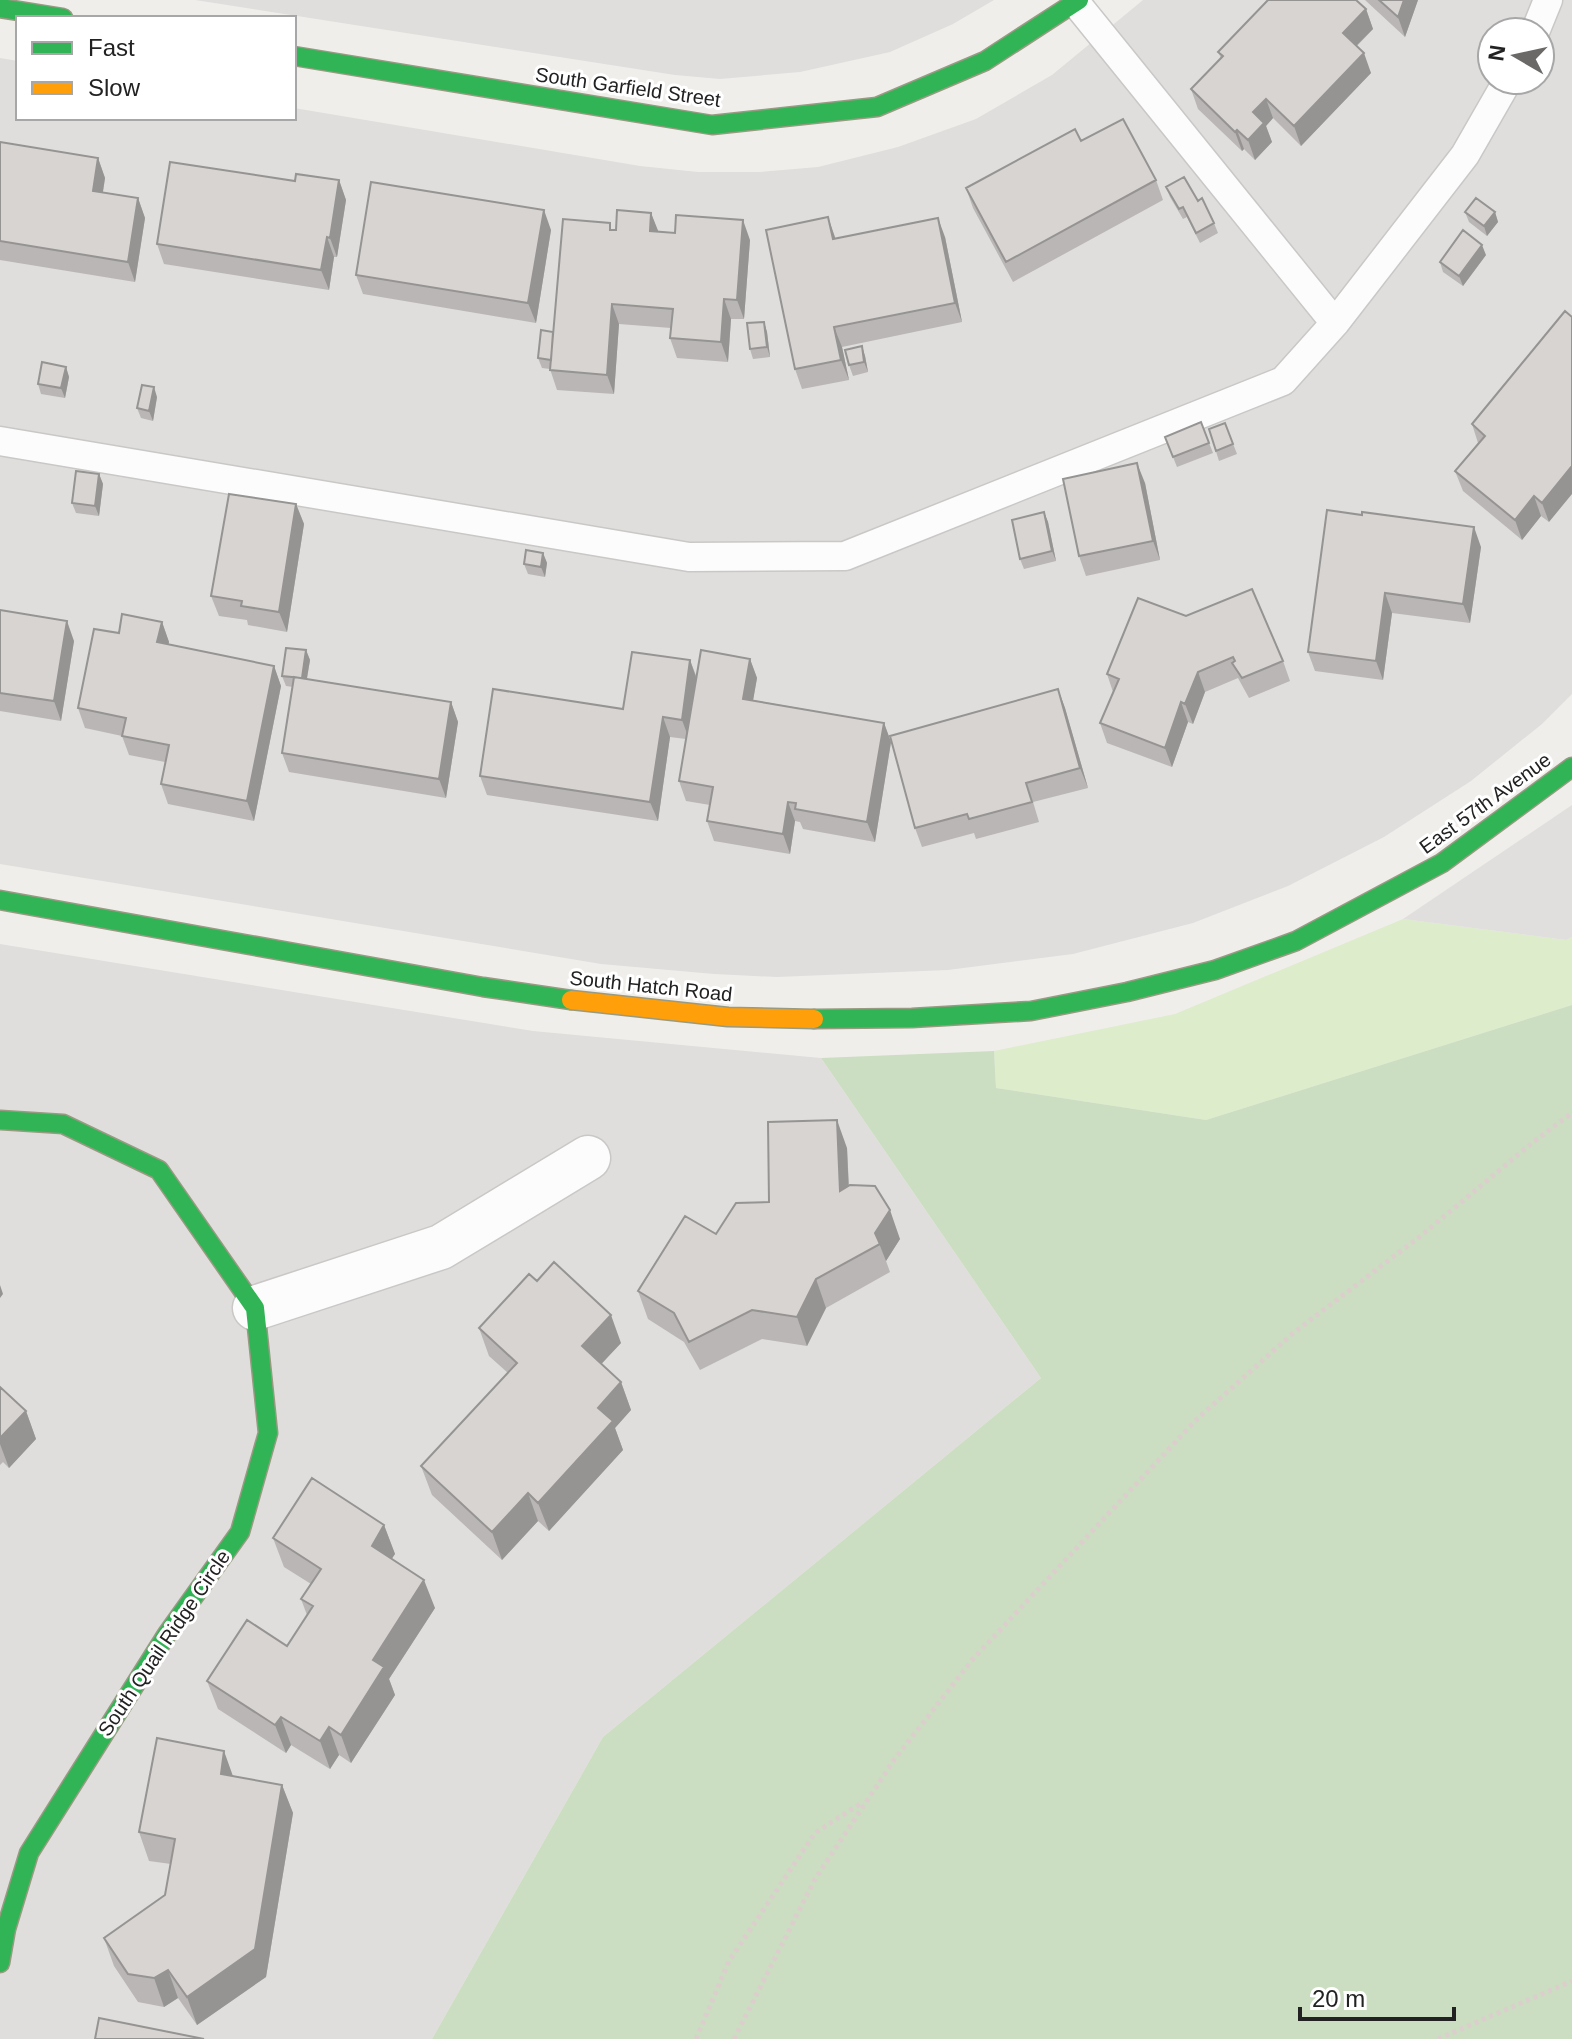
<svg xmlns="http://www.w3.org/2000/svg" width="1572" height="2039" font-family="Helvetica,sans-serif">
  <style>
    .residential { fill: #dfdedc; fill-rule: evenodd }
    .grass { fill: #ddeccb }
    .forest { fill: #cbdec1 }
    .parking { fill: #e0dfde }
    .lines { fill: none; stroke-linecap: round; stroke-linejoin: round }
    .lane-casing { stroke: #c9c8c7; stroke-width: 31 }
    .street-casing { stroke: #c9c8c7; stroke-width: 47 }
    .fast-casing { stroke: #999a82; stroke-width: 21 }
    .slow-casing { stroke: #999a82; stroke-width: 21 }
    .path { stroke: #dccecc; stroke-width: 5; stroke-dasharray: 4 4; stroke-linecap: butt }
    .lane { stroke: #fdfcfc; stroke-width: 28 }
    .street { stroke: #fdfcfc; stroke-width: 44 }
    .fast { stroke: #30b455; stroke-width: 18 }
    .slow { stroke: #ff9f0a; stroke-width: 18 }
    .wall { fill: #b9b6b5 }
    .shaded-wall { fill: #969493 }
    .building { fill: #d7d4d2; stroke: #969493; stroke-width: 2 }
    .labels { text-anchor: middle; stroke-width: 6; stroke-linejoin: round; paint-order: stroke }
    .street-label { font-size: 20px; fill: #222; stroke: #fff }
  </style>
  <rect width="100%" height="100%" fill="#f0eeeb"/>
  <path class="residential" d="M195,0h799l-41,24 -63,28 -90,20 -80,7 -45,-4z
    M1143,0h429v694l-30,30 -71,57 -87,56 -96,49 -95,37 -120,31 -125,16 -171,7 -63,-3 -113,-10 -601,-100v-806l18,3v57h276v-10l346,58 58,6h62l58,-5 80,-20 78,-28 76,-44zM1492,32h48v48h-48z
    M0,944l533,87 288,27 220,320 -438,359 -171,302h-432z"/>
  <path class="grass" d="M1403,919l163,21 6,-3v68l-366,115 -210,-32 -2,-37 181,-37z"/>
  <path class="forest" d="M1572,1005v1034h-1140l171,-302 438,-359 -220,-320 173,-7 2,37 210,32z"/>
  <path class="parking" d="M1572,805v132l-6,3 -163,-21z"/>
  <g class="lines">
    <g class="lane-casing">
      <path id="lane" d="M1076,3l259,320
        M1535,32l13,-32
        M0,441l689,116 156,-1 438,-175 52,-58 130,-168 43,-75"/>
    </g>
    <g class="street-casing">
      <path id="street" d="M255,1308l186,-61 147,-89"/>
    </g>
    <g class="fast-casing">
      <path id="fast" d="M0,8l63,10
        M294,56l418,69 165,-18 108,-46 94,-61
        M0,900l483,87 88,13
        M814,1019l98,-1 119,-7 96,-19 88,-22 81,-29 146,-78 130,-96
        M0,1120l63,4 96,46 96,138 13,125 -28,99 -73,102 -138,219 -23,76 -6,34"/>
    </g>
    <g class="slow-casing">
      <path id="slow" d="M571,1000l157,17 86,2"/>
    </g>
    <path class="path" d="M696,2039l33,-78 86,-128 48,-31
      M734,2039l81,-160 79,-119 79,-101 223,-239 96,-86 130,-99 110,-92 40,-30
      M1438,2039l134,-58"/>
    <use href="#lane" class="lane"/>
    <use href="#street" class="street"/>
    <use href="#fast" class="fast"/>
    <use href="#slow" class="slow"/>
  </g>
  <path class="wall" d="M1365,0h53l-13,37z
    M1366,9l7,20 -16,17 14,27 -70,73 -28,-28 -7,8 6,16 -17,18 -11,-11 -2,2 -44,-42 -7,-20 30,-31 -3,-6z
    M1081,141l75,39 7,20 -150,82 -40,-74 -7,-20z
    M0,142l98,16 7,20 -2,14 35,6 7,20 -10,64 -135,-22z
    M339,180l7,20 -9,57h-3l-5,33 -165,-26 -7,-20 138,-63z
    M1166,187l32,14 16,22 4,10 -18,10 -13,-26 -4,2 -13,-22z
    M1465,212h30l3,10 -11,14 -18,-14z
    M651,213l7,19 92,8 -6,79h-13l-3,43 -51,-4 -7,-20 1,-10 -52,-4 -5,70 -57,-4 -7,-21 -8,-1 -4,-10 75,-128h3z
    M551,230l-15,93 -173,-29 -7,-19z
    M945,237l17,85 -120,25 7,33 -47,9 -7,-20 41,-131z
    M1486,255l-23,31 -20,-14 -3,-10z
    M1565,311l-16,211 -8,-6 -19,24 -59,-49 -8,-20 23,-28 -6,-19z
    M764,322l3,10 3,25 -17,2 -3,-10z
    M862,346l3,10 3,16 -15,4 -4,-11z
    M66,367l3,10 -4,21 -24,-4 -3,-10z
    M157,397l-4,24 -12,-3 -4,-10z
    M1201,422l12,31 -36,14 -12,-30z
    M1225,423l12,31 -18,7 -10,-32z
    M99,474l4,10 -4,32 -23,-3 -4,-10z
    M1145,483l15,77 -74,16 -7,-20z
    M296,504l8,20 -17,108 -39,-7 -1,-5 -28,-4 -8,-20z
    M1327,510l154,37 -11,76 -78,-10 -9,67 -68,-9 -7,-19z
    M1044,512l4,10 8,39 -32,8 -4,-10z
    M543,553l4,10 -2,14 -17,-3 -4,-10z
    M1138,598l145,63 7,20 -41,17 -11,-20 -33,14 -12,32 -5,-2 -16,45 -65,-24 -7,-20 13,-31 -6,-18z
    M0,610l74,31 -13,80 -61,-10z
    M162,622l7,20 -1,3 106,21 7,20 -27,135 -86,-17 -7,-20 4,-22 -36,-7 -7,-19 -37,-8 -7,-20 41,-75z
    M306,650l4,10 -3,19 144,23 7,20 -12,76 -157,-26 -7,-19 11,-66 -7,-1 -4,-10z
    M750,659l7,19 -4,22 131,23 7,19 -16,100 -72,-13 -3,-7 -5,-1 -5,33 -76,-13 -7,-20 3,-16 -24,-4 -7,-20 7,-42 -16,-2 -12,84 -171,-26 -7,-19 143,-67 67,-49 7,18z
    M1058,689l7,19 23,80 -55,14 6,20 -63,17 -2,-6 -52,14 -7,-19z
    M847,1148l2,38 51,53 -14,22 4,11 -64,36 -19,38 -45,-7 -62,31 -16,-28 -36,-23 -10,-28 78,-57 53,-32z
    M537,1281l84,62 -20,21 20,18 10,28 -16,18 8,22 -74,81 -11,-10 -36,39 -70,-65 -11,-29 87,-93 -19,-17 -10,-28z
    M0,1387l26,24 10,28 -27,29 -6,-6 -3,3z
    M384,1525l11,29 -4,4 44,50 -46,71 6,16 -44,68 -12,-8 -9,14 -39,-24 -5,8 -68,-44 -11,-28 80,-35 20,-31 -6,-16 10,-15 -27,-17 -11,-29z
    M233,1776l49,9 11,28 -27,164 -69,48 -19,-27 -14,9 -26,-5 -24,-36 -10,-28 61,-43 6,-31 -22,-3 -10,-29z"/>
  <path class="shaded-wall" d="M1404,0h14l-13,37 -7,-20z
    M1366,9l7,20 -23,23 -7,-19z
    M1364,53l7,20 -70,73 -7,-20z
    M1266,99l7,19 -7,8 6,16 -17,18 -7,-20 5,-28z
    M1237,130l7,19 -2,2 -7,-19z
    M98,158l7,20 -5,32 -7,-19z
    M339,180l7,20 -9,57 -7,-19z
    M138,198l7,20 -10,64 -7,-20z
    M544,210l7,20 -15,93 -8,-20z
    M1495,212l3,10 -11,14 -3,-10z
    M651,213l8,20 -9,-2z
    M828,217l7,20 5,21 -7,-19z
    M938,218l7,19 17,85 -7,-19z
    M743,220l7,20 -6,79 -7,-19z
    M327,237l7,20 -5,33 -8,-20z
    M1482,245l4,10 -23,31 -4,-10z
    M724,299l7,20 -3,43 -7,-20z
    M612,304l7,20 -5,70 -7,-19z
    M764,322l3,10 3,25 -3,-10z
    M834,327l8,20 7,33 -8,-20z
    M862,346l3,10 3,16 -4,-10z
    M66,367l3,10 -4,21 -4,-10z
    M154,387l3,10 -4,24 -4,-10z
    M1137,463l8,20 15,77 -7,-19z
    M1572,466v28l-23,28 -7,-19z
    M99,474l4,10 -4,32 -4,-10z
    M1534,496l7,20 -19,24 -7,-20z
    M296,504l8,20 -17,108 -8,-20z
    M1044,512l4,10 8,39 -4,-10z
    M1474,527l7,20 -11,76 -7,-19z
    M543,553l4,10 -2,14 -4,-10z
    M1385,593l7,20 -9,67 -7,-19z
    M67,621l7,20 -13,80 -7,-20z
    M162,622l7,20 -5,20 -7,-20z
    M306,650l4,10 -5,29 -3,-10z
    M750,659l7,19 -7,40 -7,-19z
    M690,660l7,20 -8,59 -7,-19z
    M274,666l7,20 -27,135 -7,-20z
    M1198,672l7,20 -12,32 -8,-20z
    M1058,689l7,19 23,80 -8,-20z
    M451,702l7,20 -12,76 -7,-19z
    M1181,702l7,20 -16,45 -7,-19z
    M663,717l7,20 -12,84 -8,-19z
    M884,723l7,19 -16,100 -8,-20z
    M788,802l7,19 -5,33 -7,-20z
    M837,1120l10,28 3,71 -10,-28z
    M890,1210l10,29 -14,22 -11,-28z
    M816,1279l10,29 -19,38 -10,-29z
    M0,1285l3,9 -3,4z
    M611,1315l10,28 -29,31 -10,-28z
    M621,1382l10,28 -16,18 8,22 -74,81 -11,-28 60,-95z
    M26,1411l10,28 -27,29 -9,-24v-6z
    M528,1493l10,28 -36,39 -10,-28z
    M384,1525l11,29 -13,20 -10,-28z
    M424,1580l11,28 -46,71 6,16 -44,68 -10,-28 32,-75z
    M281,1717l10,28 -5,8 -11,-28z
    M329,1727l10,28 -9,14 -10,-28z
    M224,1751l10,28 -13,-5z
    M282,1785l11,28 -27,164 -69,48 -10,-28z
    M168,1970l10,28 -14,9 -10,-29z"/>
  <path class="building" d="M1268,0h88l10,9 -23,24 21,20 -70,73 -28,-27 -13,13 11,11 -16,17 -11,-10 -2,2 -44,-43 32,-33 -5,-4z
    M1379,0h25l-6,17z
    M1123,119l33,61 -150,82 -40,-74 109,-59 6,12z
    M0,142l98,16 -5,33 45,7 -10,64 -128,-21z
    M170,162l125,19 1,-7 43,6 -9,58 -3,-1 -6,33 -164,-26z
    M1184,177l14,24 4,-3 12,25 -18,10 -13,-26 -4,2 -13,-22z
    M371,182l173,28 -16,93 -172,-28z
    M1476,198l19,14 -11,14 -19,-14z
    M617,210l34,3 -1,18 25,2 1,-18 67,5 -6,80 -13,-1 -3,43 -51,-4 3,-29 -61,-5 -5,71 -57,-5 13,-151 47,4v7h6z
    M828,217l5,22 105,-21 17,85 -121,24 7,33 -46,9 -29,-139z
    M1463,230l19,15 -23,31 -19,-14z
    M1565,311l7,6v149l-30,37 -8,-7 -19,24 -60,-49 30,-35 -13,-12z
    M764,322l3,25 -17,2 -3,-26z
    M541,330l12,2 -2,28 -13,-2z
    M862,346l2,16 -15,3 -4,-15z
    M42,362l24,5 -5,21 -23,-4z
    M142,385l12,2 -5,24 -12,-3z
    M1201,422l8,21 -36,14 -8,-20z
    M1225,423l8,21 -17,7 -7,-22z
    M1137,463l16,78 -74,15 -16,-77z
    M76,471l23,3 -4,32 -23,-3z
    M229,494l67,10 -17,108 -38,-6 1,-5 -31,-5z
    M1327,510l35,5v-3l112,15 -11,77 -78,-11 -9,68 -68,-9z
    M1044,512l8,39 -32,8 -8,-39z
    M526,550l17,3 -2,14 -17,-3z
    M1252,589l31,72 -41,17 -10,-15 3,-2 -2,-4 -35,15 -13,32 -4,-2 -16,46 -65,-25 19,-44 -12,-5 31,-76 48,18z
    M0,610l67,11 -13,80 -54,-8z
    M122,614l40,8 -5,20 117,24 -27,135 -86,-17 8,-39 -47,-9 4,-18 -48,-10 16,-79 25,4z
    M286,648l20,2 -4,28 -20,-2z
    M701,650l49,9 -7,40 141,24 -17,99 -72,-13 1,-6 -8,-1 -5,32 -76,-13 6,-34 -34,-6z
    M632,652l58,8 -8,60 -19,-3 -13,85 -170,-26 13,-87 130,20z
    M294,677l157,25 -12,77 -157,-26z
    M1058,689l22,79 -54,15 6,19 -63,17 -2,-5 -52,14 -25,-92z
    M837,1120l3,71 10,-6 25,1 15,24 -15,23 5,11 -64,35 -19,38 -45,-7 -63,32 -15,-29 -36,-22 47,-75 31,18 20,-31 33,-1 -1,-80z
    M554,1262l57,53 -29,31 39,36 -23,26 15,13 -75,82 -10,-10 -36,39 -71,-66 96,-103 -38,-35 50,-54 8,7z
    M0,1387l26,24 -26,27z
    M312,1478l72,47 -12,21 52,34 -51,80 11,7 -43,68 -12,-8 -9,14 -39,-24 -6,8 -68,-44 40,-61 40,26 26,-40 -12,-7 20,-30 -48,-31z
    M157,1738l67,13 -3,23 61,11 -27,164 -68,48 -19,-27 -14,8 -26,-4 -24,-36 61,-43 10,-56 -36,-7z
    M99,2018l105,21h-109z"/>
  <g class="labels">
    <g class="street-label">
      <text transform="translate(628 87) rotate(8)" y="7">South Garfield Street</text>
      <text transform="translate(1485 803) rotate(-36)" y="7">East 57th Avenue</text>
      <text transform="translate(651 986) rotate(6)" y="7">South Hatch Road</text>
      <text transform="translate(164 1643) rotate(-56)" y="7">South Quail Ridge Circle</text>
    </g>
  </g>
  <rect x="16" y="16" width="280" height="104" fill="#ffffff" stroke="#a7a7a7" stroke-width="2"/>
  <rect x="32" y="42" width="40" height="12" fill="#30b455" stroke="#a7a7a7" stroke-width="2"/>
  <text x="88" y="56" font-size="24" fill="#222222">Fast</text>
  <rect x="32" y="82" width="40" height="12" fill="#ff9f0a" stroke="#a7a7a7" stroke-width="2"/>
  <text x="88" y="96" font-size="24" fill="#222222">Slow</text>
  <g transform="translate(1516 56) rotate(279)"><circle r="38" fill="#ffffff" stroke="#a7a7a7" stroke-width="2"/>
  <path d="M0-6L14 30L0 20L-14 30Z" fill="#6a6968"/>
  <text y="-12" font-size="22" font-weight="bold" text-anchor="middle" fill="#222222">N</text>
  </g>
  <path d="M1300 2007v12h154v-12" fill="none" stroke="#222222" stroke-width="4"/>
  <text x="1312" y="2007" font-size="24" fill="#222222" stroke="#ffffff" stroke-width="6" paint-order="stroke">20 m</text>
</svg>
